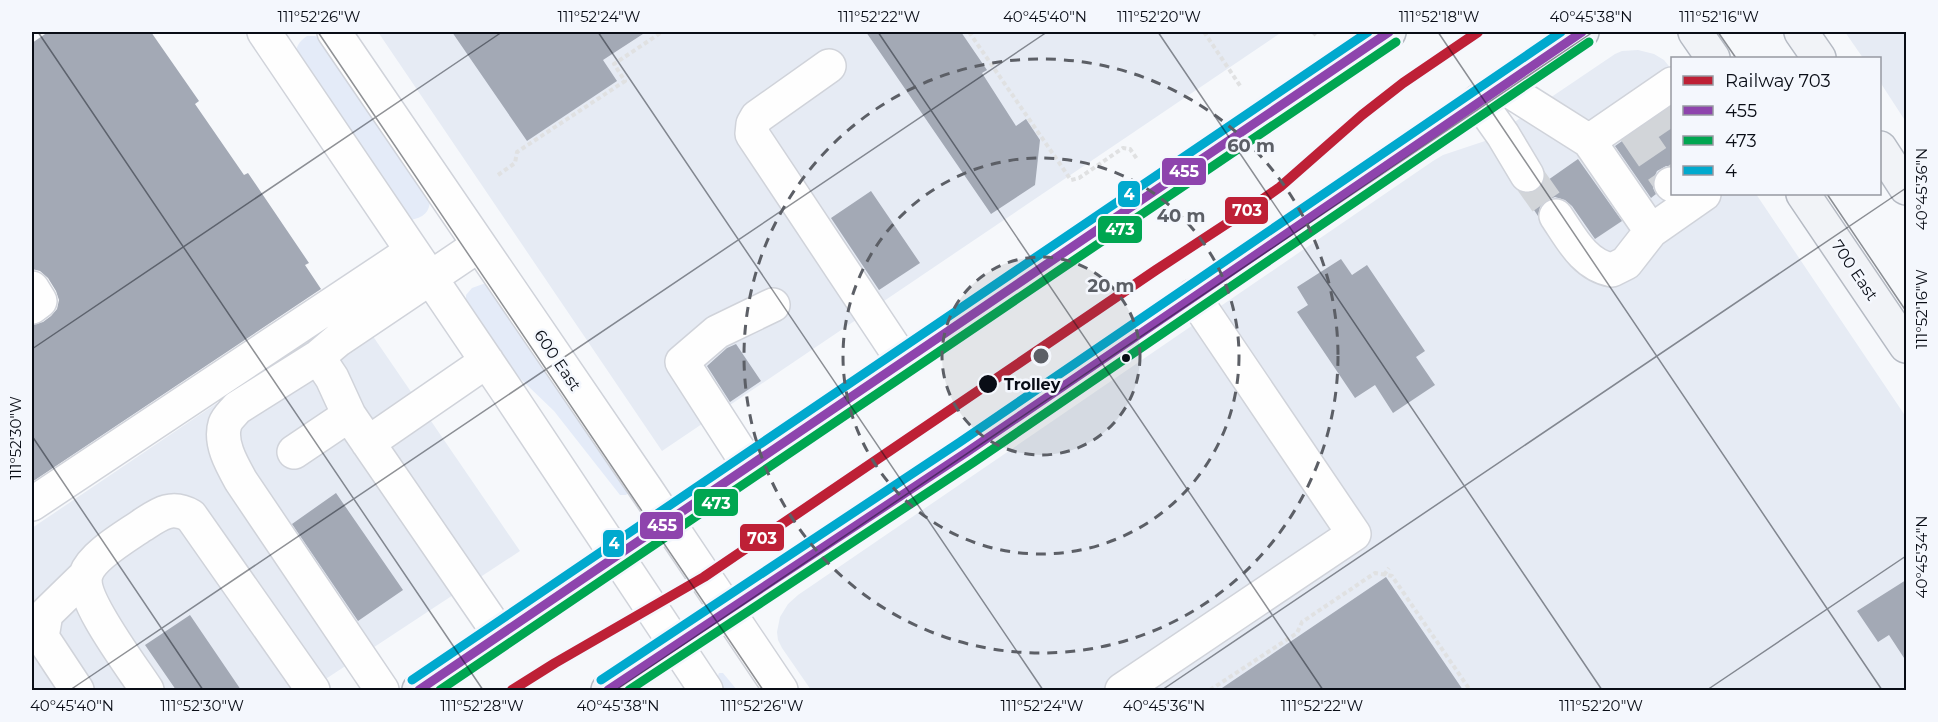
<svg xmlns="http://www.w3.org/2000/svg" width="1938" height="722" font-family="Montserrat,sans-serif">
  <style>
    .built { fill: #e6ebf4 }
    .green { fill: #e4ebf8 }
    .building { fill: #a3a9b5 }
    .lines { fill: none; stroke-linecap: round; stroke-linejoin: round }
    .minor-tunnel { stroke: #d2d5d9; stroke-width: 33; stroke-dasharray: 33 16; stroke-linecap: butt }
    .minor-casing { stroke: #d0d3da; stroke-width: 36 }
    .major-casing { stroke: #b5bac3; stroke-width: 36 }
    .path { stroke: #e0e1e2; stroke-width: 4; stroke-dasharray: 4.5 3; stroke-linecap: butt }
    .minor { stroke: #fefefe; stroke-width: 33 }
    .major { stroke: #f1f3f7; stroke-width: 33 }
    .bus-1-casing { stroke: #f4f7fd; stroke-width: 14 }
    .bus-2-casing { stroke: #f4f7fd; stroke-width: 14 }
    .bus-3-casing { stroke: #f4f7fd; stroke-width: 14 }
    .bus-1 { stroke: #8e44ad; stroke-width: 9 }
    .bus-2 { stroke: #00a651; stroke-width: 9 }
    .bus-3 { stroke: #00a9ce; stroke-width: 9 }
    .rail-1-casing { stroke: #f4f7fd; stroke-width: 15 }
    .rail-1 { stroke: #be2036; stroke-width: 10 }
    .ticks { fill: none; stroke: #090d16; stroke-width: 1.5; stroke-opacity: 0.45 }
    .ring { fill: none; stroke: #5c5f66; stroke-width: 3; stroke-dasharray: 10 8 }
    .bus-dot { fill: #090d16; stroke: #f4f7fd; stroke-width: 2 }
    .labels { text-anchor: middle; stroke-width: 5; stroke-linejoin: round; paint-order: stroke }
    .street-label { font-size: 16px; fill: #090d16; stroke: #f4f7fd }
    .stop-label { font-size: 16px; font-weight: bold; fill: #090d16; stroke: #f4f7fd; text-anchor: start }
    .centre { fill: #5c5f66; stroke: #f4f7fd; stroke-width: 3 }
    .ring-label { font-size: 18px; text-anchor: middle; font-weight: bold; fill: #5c5f66; stroke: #f4f7fd; stroke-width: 5; stroke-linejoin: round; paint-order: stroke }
    .line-badge { stroke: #f4f7fd; stroke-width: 2 }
    .badge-label { font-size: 16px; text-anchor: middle; font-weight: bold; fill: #fff }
    .neatline { fill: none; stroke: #090d16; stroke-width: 2 }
    .ticks-label { font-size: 15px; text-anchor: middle; fill: #090d16 }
  </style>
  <rect width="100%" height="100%" fill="#f6f8fb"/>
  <path class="built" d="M378,32h904l-620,419z
    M1845,32h61v90l-26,-40v-24h-17z
    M1638,50l16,4 10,6 8,10v124h84l150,223v273h-1095l-29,-42 -4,-8 -1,-8 3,-15 8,-13 10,-9 635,-434 10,-6 45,-15 127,-86 7,-3z
    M355,310l165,241 -211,139h-277v-162z"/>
  <path class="green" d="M307,36h8l11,4 104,157c1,14 -6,21 -20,23l-115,-162c1,-11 3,-16 12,-22z
    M483,284l8,1 138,207 -3,3h-6l-66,-84 -51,-49 -37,-56v-11l6,-7z
    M719,673h4l14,17h-14l-7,-9z"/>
  <path class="building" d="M48,32h103l48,69 -4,3 49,71 4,-2 61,90 -4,2 16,24 -289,193v-157l11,-3 8,-6 6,-7 2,-9 -3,-9 -8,-13 -8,-7 -8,-2v-226z
    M452,32h194l-43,28 14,21 -90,60z
    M866,32h95l26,38 -5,3 34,53 10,-7 14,21 -5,45 -44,29z
    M1672,106v60h-6l-9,5 -4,9v8l3,6 -5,4 -36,-52z
    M1578,159l44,62 -27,18 -23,-33 -7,-6 -10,-3 -9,3 -6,7 -2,9 -16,-24 6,2 9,-3 6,-6 2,-8 3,3z
    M871,191l49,72 -41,27 -48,-72z
    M1341,259l11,16 15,-10 58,86 -9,6 19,28 -42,28 -18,-28 -20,13 -58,-86 11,-7 -11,-18z
    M736,344l25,37 -31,21 -23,-36 20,-18z
    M336,493l67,97 -45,31 -66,-97z
    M1386,577l77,113h-244z
    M1906,580v81l-17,-26 -11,7 -21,-31z
    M190,615l51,75h-65l-31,-45z"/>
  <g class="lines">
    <path class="minor-tunnel" d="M1661,112l11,16
      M1634,130l37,54
      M1527,175l29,41"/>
    <g class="minor-casing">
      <path id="minor" d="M264,32l243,359 199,299
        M334,32l312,457 135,201
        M829,66l-72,51 -4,7 -1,10 151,227
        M1502,86l87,55 83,-57
        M1479,101l24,34 24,40
        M1589,141l62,90 53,-37
        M1671,184l1,1
        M1556,216c15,22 28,49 56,54l14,-7 25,-32
        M32,288l8,13 -8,6
        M318,357l20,-17 141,-95
        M349,415l-17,-37 -14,-21 -81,51c-4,5 -10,10 -12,16 -6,19 7,41 16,57l141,209
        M368,443l119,-82
        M294,452l55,-37 151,220
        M749,466l-67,-104 35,-30 56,-27
        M32,504l380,-253
        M77,690l-35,-53 4,-23 40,-39
        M147,690c-14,-22 -68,-92 -61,-116 6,-18 39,-37 55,-48 17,-11 30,-22 50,-10l122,174
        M1122,690l232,-156 -161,-238"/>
    </g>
    <g class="major-casing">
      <path id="major" d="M1695,32l18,26
        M1801,32l18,26
        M1880,148l26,40
        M1803,194l103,152
        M419,690l970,-658
        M608,690l359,-238 615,-420"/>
    </g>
    <path class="path" d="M969,32l102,148 8,-2 44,-30 7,1 7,10
      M1204,32l37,55
      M1313,32l3,3
      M498,175l17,-12 2,-11 108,-71 -11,-17 48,-32
      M1384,575l5,-7
      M1210,690l87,-57 5,-11 73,-49 17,3 78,114"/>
    <use href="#minor" class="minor"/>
    <use href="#major" class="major"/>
    <g class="bus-1-casing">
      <path id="bus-1" d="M419,690l970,-658
        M608,690l359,-238 615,-420"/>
    </g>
    <g class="bus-2-casing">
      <path id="bus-2" d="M440,690l956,-648
        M629,690l345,-228 615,-420"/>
    </g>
    <g class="bus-3-casing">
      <path id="bus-3" d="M412,680l956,-648
        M601,680l359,-238 601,-410"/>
    </g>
    <use href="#bus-1" class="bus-1"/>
    <use href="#bus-2" class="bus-2"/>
    <use href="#bus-3" class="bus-3"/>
    <g class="rail-1-casing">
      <path id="rail-1" d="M512,690l43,-27 149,-86 452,-307 87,-57 37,-26 82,-72 41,-32 75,-51"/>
    </g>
    <use href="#rail-1" class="rail-1"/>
  </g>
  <path class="ticks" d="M38,32l445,658M318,32l445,658M598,32l445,658M878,32l445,658M1158,32l444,658M1438,32l444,658M1718,32l18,26M1827,194l79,117M32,349l470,-317M32,436l171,254M70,690l977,-658M616,690l977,-658M1162,690l744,-502M1707,690l199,-134"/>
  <circle cx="1041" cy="356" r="99" fill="#5c5f66" fill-opacity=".12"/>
  <g class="ring">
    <circle cx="1041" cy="356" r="99"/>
    <circle cx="1041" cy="356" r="198"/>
    <circle cx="1041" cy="356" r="297"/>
  </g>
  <g class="bus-dot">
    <circle cx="1126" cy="358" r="5"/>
    <circle cx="988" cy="384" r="10"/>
  </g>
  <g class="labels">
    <g class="street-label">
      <text transform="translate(1855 270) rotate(56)" y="6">700 East</text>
      <text transform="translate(558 360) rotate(56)" y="6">600 East</text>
    </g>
    <g class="stop-label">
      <text x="1004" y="390">Trolley</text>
    </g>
  </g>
  <circle cx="1041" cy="356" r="9" class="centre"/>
  <g class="ring-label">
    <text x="1251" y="152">60 m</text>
    <text x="1181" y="222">40 m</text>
    <text x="1111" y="292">20 m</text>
  </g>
  <g class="line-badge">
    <rect x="1161" y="157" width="46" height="29" rx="6" fill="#8e44ad"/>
    <rect x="1117" y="180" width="24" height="28" rx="6" fill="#00a9ce"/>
    <rect x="1224" y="196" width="45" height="29" rx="6" fill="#be2036"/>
    <rect x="1097" y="215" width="46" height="29" rx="6" fill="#00a651"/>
    <rect x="693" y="488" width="46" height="29" rx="6" fill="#00a651"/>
    <rect x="639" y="511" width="45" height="29" rx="6" fill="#8e44ad"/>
    <rect x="739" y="523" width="46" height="29" rx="6" fill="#be2036"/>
    <rect x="602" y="529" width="23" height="29" rx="6" fill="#00a9ce"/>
  </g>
  <g class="badge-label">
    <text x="1184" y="177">455</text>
    <text x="1129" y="200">4</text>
    <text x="1247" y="216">703</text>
    <text x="1120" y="235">473</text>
    <text x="716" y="509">473</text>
    <text x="662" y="531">455</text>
    <text x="762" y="544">703</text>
    <text x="614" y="549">4</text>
  </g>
  <rect width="1938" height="722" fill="none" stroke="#f4f7fd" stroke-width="66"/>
  <rect x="1671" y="57" width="210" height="138" fill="#f4f7fd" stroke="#9699a1" stroke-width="1.5"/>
  <rect x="1683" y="76" width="30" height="9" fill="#be2036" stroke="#9699a1" stroke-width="1.5"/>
  <text x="1725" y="87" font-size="18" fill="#090d16">Railway 703</text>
  <rect x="1683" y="106" width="30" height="9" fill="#8e44ad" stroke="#9699a1" stroke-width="1.5"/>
  <text x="1725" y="117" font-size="18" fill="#090d16">455</text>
  <rect x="1683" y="136" width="30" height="9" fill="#00a651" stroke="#9699a1" stroke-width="1.5"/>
  <text x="1725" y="147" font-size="18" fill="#090d16">473</text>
  <rect x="1683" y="166" width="30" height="9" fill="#00a9ce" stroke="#9699a1" stroke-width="1.5"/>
  <text x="1725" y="177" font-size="18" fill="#090d16">4</text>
  <rect x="33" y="33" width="1872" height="656" class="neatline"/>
  <g class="ticks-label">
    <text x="319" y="22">111°52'26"W</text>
    <text x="599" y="22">111°52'24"W</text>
    <text x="879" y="22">111°52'22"W</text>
    <text x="1045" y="22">40°45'40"N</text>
    <text x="1159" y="22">111°52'20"W</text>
    <text x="1439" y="22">111°52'18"W</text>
    <text x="1591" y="22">40°45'38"N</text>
    <text x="1719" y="22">111°52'16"W</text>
    <text transform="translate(1922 189) rotate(-90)" y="5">40°45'36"N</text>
    <text transform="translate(1922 309) rotate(-90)" y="5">111°52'16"W</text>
    <text transform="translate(16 438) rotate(-90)" y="5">111°52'30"W</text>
    <text transform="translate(1922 557) rotate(-90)" y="5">40°45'34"N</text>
    <text x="72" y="711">40°45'40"N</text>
    <text x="202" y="711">111°52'30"W</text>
    <text x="482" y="711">111°52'28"W</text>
    <text x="618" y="711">40°45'38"N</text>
    <text x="762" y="711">111°52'26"W</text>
    <text x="1042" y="711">111°52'24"W</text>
    <text x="1164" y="711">40°45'36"N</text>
    <text x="1322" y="711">111°52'22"W</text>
    <text x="1601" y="711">111°52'20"W</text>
  </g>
</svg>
